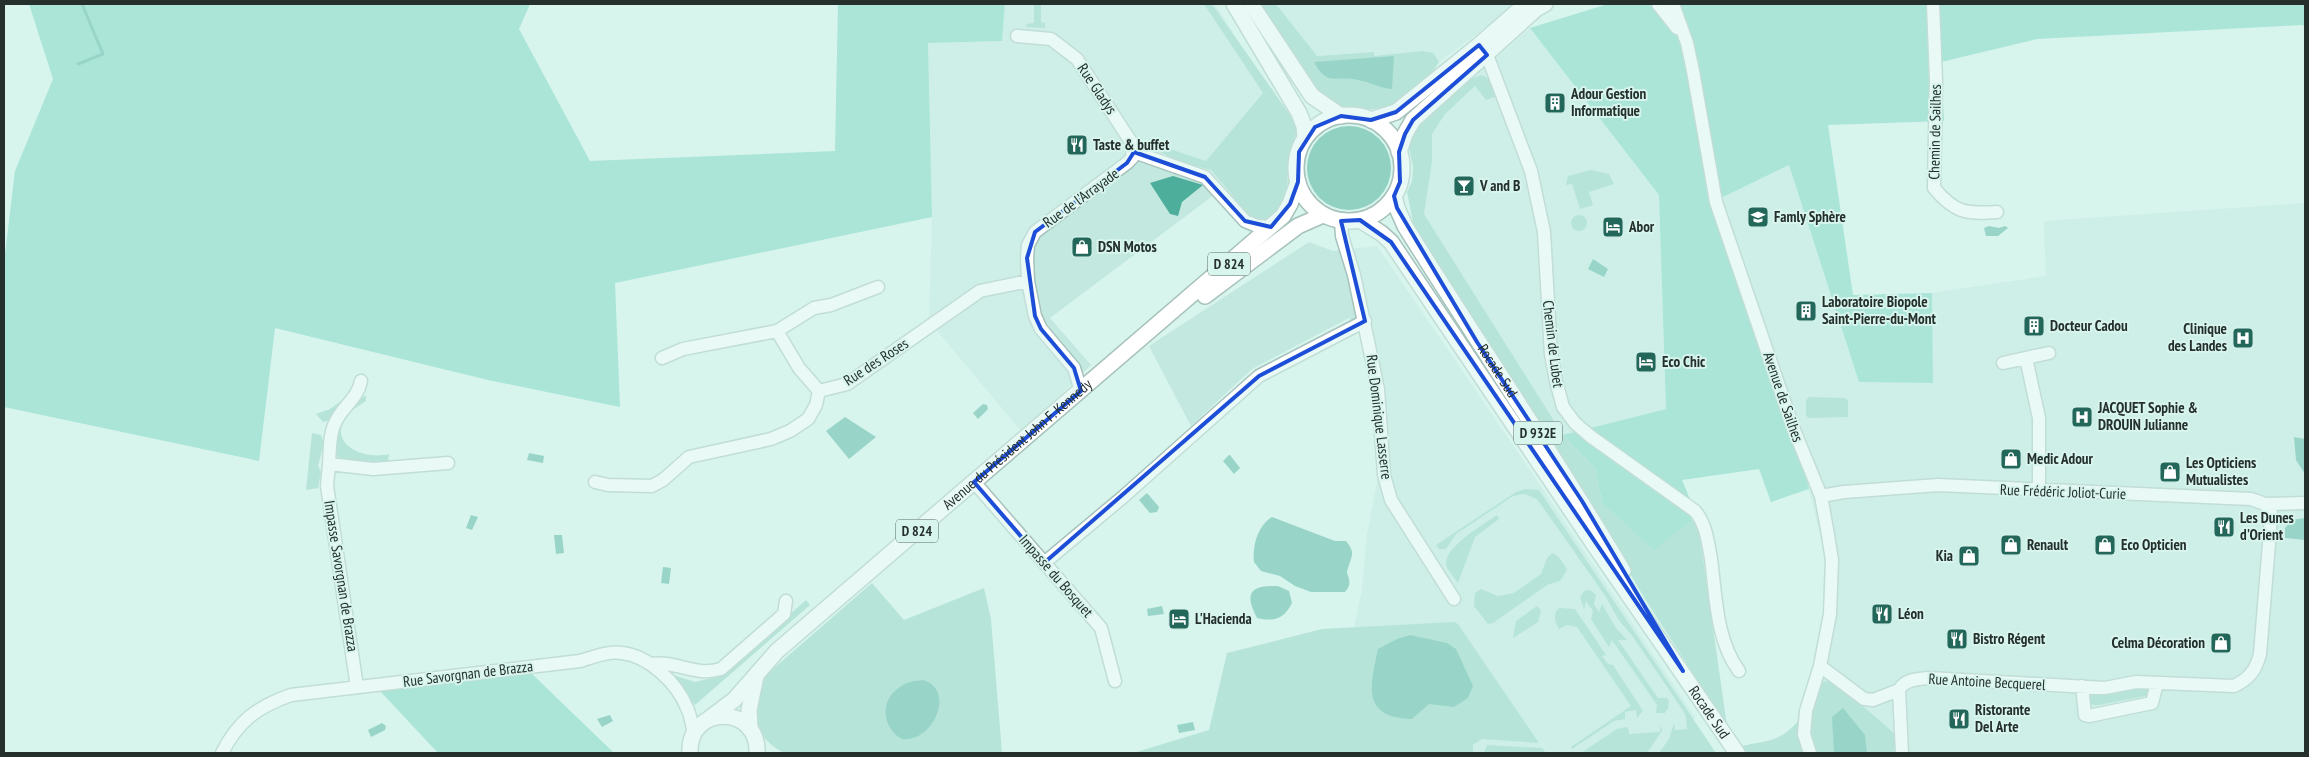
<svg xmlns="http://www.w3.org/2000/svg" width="2309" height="757" font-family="'PT Sans Narrow',sans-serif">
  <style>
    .built { fill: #c2e8df }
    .green { fill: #90d1c1 }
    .forest { fill: #73d3be }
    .water { fill: #4daf9b }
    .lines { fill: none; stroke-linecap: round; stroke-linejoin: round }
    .stream { stroke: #4daf9b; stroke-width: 3 }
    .minor-casing { stroke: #a6c2bb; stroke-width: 15 }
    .major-casing { stroke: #a6c2bb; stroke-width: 18 }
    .minor { stroke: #fff; stroke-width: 12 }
    .major { stroke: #fff; stroke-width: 15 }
    .marked { fill: none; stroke: #1d4ed8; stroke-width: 4; stroke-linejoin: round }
    .labels { text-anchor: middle; stroke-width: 4; stroke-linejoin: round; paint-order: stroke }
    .shield { fill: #d7f4ed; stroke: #5a6b67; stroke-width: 1 }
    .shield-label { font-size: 14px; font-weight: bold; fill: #25302d }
    .street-label { font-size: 15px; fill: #25302d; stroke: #d7f4ed }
    .poi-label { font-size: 15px; font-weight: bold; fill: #25302d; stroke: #d7f4ed; text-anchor: start }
  </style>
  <rect width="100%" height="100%" fill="#d7f4ed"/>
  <path class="built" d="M1005,4h210l55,88 -56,103 -164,123 41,47 -69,67 -93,-111 3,-104 -4,-174 74,-2z
    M1276,4h241l-78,58 -6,-8 -11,-3 -48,5v-4l-58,4z
    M1530,28l129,167 7,214 -103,26 -139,-221 7,-99z
    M1789,165l70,217 74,1 -1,-90 114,-17 -2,-55 261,-18v550h-411l1,-19 -66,-53 -8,2 15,-85 -54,-214 -61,-186z
    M1309,242l24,9 44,-5 155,227 163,244 -20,36h-348l35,-163 5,-56 11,-56 -5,-77 -13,-69 -11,-14 -97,51 -61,57 -42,-80z"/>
  <path class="green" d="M1034,4h7v18l4,1v5l-18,-1 -1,-3 8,-1z
    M1204,4h8l78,111 7,15 -9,32 -1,40 -22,21 -14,-5 -40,-48 -25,-6 -41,-19 4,-6 18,9 39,13 57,-68z
    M1257,4h19l41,52 57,-4v4l48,-5 11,2 6,9c-6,11 -14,18 -24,26 -22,18 -31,23 -59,21 -20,-2 -24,-4 -37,-18z
    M1482,75c10,5 15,11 13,22l-9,3 -11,-14 -30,28 -13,20v27l-8,53 139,221 32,33 7,34 95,14 30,210 -82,-127 -78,-133 -153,-239 -7,-35 5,-11 1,-14 -5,-24 8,-16 52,-47z
    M1307 168a42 42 0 1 1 84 0a42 42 0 1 1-84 0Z
    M1591,170l18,4 5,10 -25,8 4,13 -13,4 -8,-25 -6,1 2,-9z
    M1571 223a8 8 0 1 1 16 0a8 8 0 1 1-16 0Z
    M366,395v6c-5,4 -12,7 -16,11 -27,30 12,49 39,42l-1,8 -3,2 -43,-3 -7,-7 2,-28 14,-21z
    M1809,397l36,1 3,2v17l-39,1 -3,-2v-16z
    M344,399l-13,21 -8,2 -7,-8 14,-5z
    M312,433l9,2 3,8 -6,23 3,6 -3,16 -12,2z
    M1525,489l14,1 177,263h-57l10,-14 5,-16 1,7 12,-1 -1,-12 -4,-8 -49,-72 -15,-18 -12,-22 -69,-98 -13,-5 -11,2 -57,38 -10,15h-7l-3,-4 80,-53z
    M1497,515l2,4 -24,18 -17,46c-3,-5 -12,-14 -12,-20 0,-17 38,-39 51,-48z
    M1552,553c7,2 12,11 15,17l-7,11 -13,4 -54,38 -5,1 -14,-18 1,-13 6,-4 17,7 16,-3 27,-19 6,-16z
    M872,583l32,37 80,-32 7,31 11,134h-218c-35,-19 -34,-45 -18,-78z
    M1590,590l6,5 -2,9 5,8 3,-8 14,24 11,12h-9l40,58h9l2,3 -1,8 -3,4h-9l1,-8 -45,-65 -3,7 -18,-28 2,-8 -7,-10 -2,8 -4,-12 4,-6z
    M806,600l4,5 -115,100 -31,-33 31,10 25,-6z
    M1537,606l4,5 -3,11 -25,16 3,-17z
    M1560,608l15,1 31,46 -4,1 6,8 5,1 30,46 -6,7 -1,-8 -11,2v7l-11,2 -42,28 -1,-2 60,-41 -54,-79 -10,-2 -8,4c-4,-6 -7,-17 1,-21z
    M1454,622l4,2 81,119 -57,-4 -9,6v8h-340l76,-23 18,-77 95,-24z
    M1825,681h9l61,53 -1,19h-78c-9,-27 -6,-44 5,-70z
    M2135,687l12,1 2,4 -2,8 -2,-4 -46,9h-6l-4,-2v-9l3,-2z
    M1800,719l5,34h-58l-5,-7c29,-6 38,-4 58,-27z
    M1660,724l2,7 -15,22h-66l36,-24 11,-2 1,7 31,-2z
    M1487,745l55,3 4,5h-62z"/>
  <path class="forest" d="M29,4h501l-11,25 71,132 245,-10 3,-147h167l-3,37 -74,2 4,174 -317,66 5,124 -132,-27 -213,-52 -16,133 -255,-54v-144l11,-92 38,-92z
    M1608,4h697v22l-4,-1 -264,14 -96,23 3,59 -116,4 25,170 79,-2 1,90 -74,-1 -70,-217 -68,33 61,186 27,105 -38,13 -12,-33 -77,11 15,36 -43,34 -52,-48 -7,-34 -32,-33 103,-26 -7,-214 -129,-167z
    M530,672l84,81h-176l-58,-62z"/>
  <path class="water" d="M1394,56l-2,33c-13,-1 -22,-7 -34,-9 -22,-5 -31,7 -44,-18z
    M1173,176l30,9 -21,17 -4,14 -8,-2 -20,-31z
    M1989,226l10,2 6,-2 3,2 -10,8h-12l-2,-8z
    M1593,259l15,10 -4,8 -16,-8z
    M983,404l4,1 1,4 -10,10 -5,-6z
    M845,417l31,20 -27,22 -23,-28z
    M2294,437l11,2v35l-9,-14z
    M529,453l15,3 -1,7 -16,-3z
    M1229,455h1l10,13 -6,6 -11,-13z
    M1147,493l12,14 -2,5 -7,1 -11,-13z
    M471,515l7,2 -6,13 -6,-2z
    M1272,517l63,24h11c12,14 3,17 1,32 3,8 4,12 -2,19h-34l-16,-6 -15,-10 -19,-5 -7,-9c-2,-16 4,-37 18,-45z
    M2305,518v22l-20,-2v-10l7,-8z
    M554,535h8l2,18 -8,1z
    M663,567l8,1 -2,16 -8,-1z
    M1278,586l11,5 3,12c-8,16 -18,19 -35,15 -13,-25 -7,-33 21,-32z
    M1162,606l2,8 -16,2 -1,-7z
    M1410,635l37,8 9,6 17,37 -5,12 -14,9 -25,-3 -17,15c-51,-2 -42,-32 -34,-70l19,-10z
    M923,680c33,9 11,63 -21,59 -20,-11 -23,-39 -2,-52 6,-5 15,-6 23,-7z
    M1843,708l22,27 2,18h-33l-2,-36z
    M610,715l3,6 -11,6 -5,-8z
    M1193,722l2,8 -16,3 -2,-8z
    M382,723l4,3 -1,4 -14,7 -3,-7z"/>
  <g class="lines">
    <path class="stream" d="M78,64l25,-10 -21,-50"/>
    <g class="minor-casing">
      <path id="minor" d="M1658,4l19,24
        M1673,4l14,39 6,28 23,131 78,228 27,66 6,33 5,31 -2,54 -10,52 -14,45 -2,23 6,19
        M1933,4l3,76 -2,108c21,25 31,26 63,24
        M1017,36l34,3 26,20 56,86 -1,13 -5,5 -92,69 -7,13 -1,13 1,23 7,35 6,13 33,39 7,23
        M1481,47l6,8 44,116 13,61 7,122 5,27 7,26 12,16 15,13 105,75c11,13 13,31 16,48 5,37 5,81 28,112
        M1134,152l71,25 40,44 12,5 14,1
        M1341,221l1,15 12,39 24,114 6,86 7,25 63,99
        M777,331l22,37 20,23
        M662,358l21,-9 94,-18 37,-23 17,-3 47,-18
        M2026,358l13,60v73
        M2003,363l46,-10
        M819,391l28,-7 133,-93 48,-10
        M329,464c1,-13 0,-31 7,-43 7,-15 22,-23 25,-40
        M595,482l13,3 44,1 11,-6 26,-23 82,-18 19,-8 18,-12 8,-14 3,-14
        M974,482l127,146 14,53
        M1821,496l23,-4 94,-7 313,14 14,5 40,-1
        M1044,563l79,-66 136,-121 106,-55
        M650,664c26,-4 44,13 71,5l63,-55 2,-13
        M1820,666l44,33 9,1 26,-10c6,-11 19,-11 30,-12l176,10 31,-6 98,4c15,-7 22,-16 26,-32l10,-123 1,-18 -6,-9
        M2082,686l3,29 4,1 63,-13 5,-20
        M357,687l-30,-201 2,-22 44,5 75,-6
        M1899,690l3,63
        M222,753c16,-32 35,-46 69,-58l289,-34c13,-4 28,-10 42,-8 27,3 55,30 65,55 4,8 5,18 7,26"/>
    </g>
    <g class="major-casing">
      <g id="major">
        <path d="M1234,4l65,109 5,13 1,12"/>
        <path d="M1251,4l61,92 29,20"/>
        <circle cx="1349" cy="168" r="53"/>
        <path d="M1371,120l25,-8 83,-67 47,-41"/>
        <path d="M1399,152l6,-18 8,-14 123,-111 9,-5"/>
        <path id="s1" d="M1394,196l3,12 8,18c72,116 149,228 218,345"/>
        <path id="s2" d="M1360,220l21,13 10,9 200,298 146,213"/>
        <path d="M1205,296l93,-70 25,-11"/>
        <path id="s3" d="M710,718l24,-18 43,-49 506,-435 7,-12 8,-22"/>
        <path d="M750,729l-1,-19 7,-34"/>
        <path d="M690,753c-2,-49 69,-49 67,0"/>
      </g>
    </g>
    <use href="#minor" class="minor"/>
    <use href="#major" class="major"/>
  </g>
  <path d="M0 0H2309V757H0ZM1479,45l8,10 -74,65 -8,14 -6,18 1,30 -6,14 3,12 80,134 105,159 101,170 -292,-429 -31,-22 -19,1 24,100 -106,55 -215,187 -70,-81 107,-91 -7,-23 -33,-39 -6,-13 -8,-58 8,-26 92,-69 7,-11 71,25 40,44 26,6 19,-23 8,-22 1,-30 16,-25 26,-11 30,4 25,-8z" fill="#d7f4ed" fill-opacity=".55" fill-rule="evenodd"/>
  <path class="marked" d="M1479,45l8,10 -74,65 -8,14 -6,18 1,30 -6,14 3,12 80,134 105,159 101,170 -292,-429 -31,-22 -19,1 24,100 -106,55 -215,187 -70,-81 107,-91 -7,-23 -33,-39 -6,-13 -8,-58 8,-26 92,-69 7,-11 71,25 40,44 26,6 19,-23 8,-22 1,-30 16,-25 26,-11 30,4 25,-8z"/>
  <defs>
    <g id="building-square" transform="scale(1.125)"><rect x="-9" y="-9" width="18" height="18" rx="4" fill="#22675a" stroke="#d7f4ed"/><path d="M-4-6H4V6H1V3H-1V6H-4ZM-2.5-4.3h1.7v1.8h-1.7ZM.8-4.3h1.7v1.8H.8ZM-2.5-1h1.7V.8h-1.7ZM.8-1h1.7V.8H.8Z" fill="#fff"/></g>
    <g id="restaurant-square" transform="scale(1.125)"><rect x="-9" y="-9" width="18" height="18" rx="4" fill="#22675a" stroke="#d7f4ed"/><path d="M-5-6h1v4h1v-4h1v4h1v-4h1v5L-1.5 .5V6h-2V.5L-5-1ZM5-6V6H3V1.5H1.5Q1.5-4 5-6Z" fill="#fff"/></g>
    <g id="bar-square" transform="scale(1.125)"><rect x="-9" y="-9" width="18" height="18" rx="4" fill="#22675a" stroke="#d7f4ed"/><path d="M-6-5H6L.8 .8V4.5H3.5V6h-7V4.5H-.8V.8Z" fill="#fff"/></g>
    <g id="school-square" transform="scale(1.125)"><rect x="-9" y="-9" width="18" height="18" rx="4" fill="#22675a" stroke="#d7f4ed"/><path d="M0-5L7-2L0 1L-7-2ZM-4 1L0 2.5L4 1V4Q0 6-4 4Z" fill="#fff"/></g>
    <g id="hotel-square" transform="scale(1.125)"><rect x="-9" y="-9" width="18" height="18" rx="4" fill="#22675a" stroke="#d7f4ed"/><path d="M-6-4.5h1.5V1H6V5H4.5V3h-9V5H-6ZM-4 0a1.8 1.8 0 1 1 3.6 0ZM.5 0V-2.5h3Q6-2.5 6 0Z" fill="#fff"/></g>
    <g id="shop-square" transform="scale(1.125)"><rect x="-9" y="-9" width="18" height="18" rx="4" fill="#22675a" stroke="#d7f4ed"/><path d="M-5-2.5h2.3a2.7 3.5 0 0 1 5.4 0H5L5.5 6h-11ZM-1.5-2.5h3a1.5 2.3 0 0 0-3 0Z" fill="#fff"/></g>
    <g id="hospital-square" transform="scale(1.125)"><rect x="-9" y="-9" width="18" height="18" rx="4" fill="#22675a" stroke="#d7f4ed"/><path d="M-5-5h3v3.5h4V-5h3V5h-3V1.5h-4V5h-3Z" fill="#fff"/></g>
  </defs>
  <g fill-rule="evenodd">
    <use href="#building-square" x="1555" y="103"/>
    <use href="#restaurant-square" x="1077" y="145"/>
    <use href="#bar-square" x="1464" y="186"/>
    <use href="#school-square" x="1758" y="217"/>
    <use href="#hotel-square" x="1613" y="227"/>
    <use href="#shop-square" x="1082" y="247"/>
    <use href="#building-square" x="1806" y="311"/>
    <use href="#building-square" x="2034" y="326"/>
    <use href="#hospital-square" x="2243" y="338"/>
    <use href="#hotel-square" x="1646" y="362"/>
    <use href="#hospital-square" x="2082" y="417"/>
    <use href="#shop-square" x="2011" y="459"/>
    <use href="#shop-square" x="2170" y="472"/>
    <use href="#restaurant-square" x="2224" y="527"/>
    <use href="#shop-square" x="2011" y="545"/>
    <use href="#shop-square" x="2105" y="545"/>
    <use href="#shop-square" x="1969" y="556"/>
    <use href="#restaurant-square" x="1882" y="614"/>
    <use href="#hotel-square" x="1179" y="619"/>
    <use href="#restaurant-square" x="1957" y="639"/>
    <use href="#shop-square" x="2221" y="643"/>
    <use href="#restaurant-square" x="1959" y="719"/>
  </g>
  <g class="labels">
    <g class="shield">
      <rect x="1208" y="252.5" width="42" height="23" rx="4"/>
      <rect x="1514" y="421.5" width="48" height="23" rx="4"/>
      <rect x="896" y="519.5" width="42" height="23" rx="4"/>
    </g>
    <g class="shield-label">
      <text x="1229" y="269">D 824</text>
      <text x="1538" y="438">D 932E</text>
      <text x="917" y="536">D 824</text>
    </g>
    <g class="street-label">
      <text transform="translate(1097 89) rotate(56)" y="5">Rue Gladys</text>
      <text transform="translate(1935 132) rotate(-89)" y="5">Chemin de Sailhes</text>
      <text transform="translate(1081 198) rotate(-36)" y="5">Rue de l'Arrayade</text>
      <text transform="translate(1553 344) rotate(83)" y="5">Chemin de Lubet</text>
      <text transform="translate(876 362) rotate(-33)" y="5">Rue des Roses</text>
      <text dy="5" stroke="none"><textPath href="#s1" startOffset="204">Rocade Sud</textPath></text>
      <text transform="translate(1783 397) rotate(71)" y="5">Avenue de Sailhes</text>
      <text transform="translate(1379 417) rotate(83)" y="5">Rue Dominique Lasserre</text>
      <text dy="5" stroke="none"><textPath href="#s3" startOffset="412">Avenue du Président John F. Kennedy</textPath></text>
      <text transform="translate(2063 492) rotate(2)" y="5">Rue Frédéric Joliot-Curie</text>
      <text transform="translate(341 576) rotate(81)" y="5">Impasse Savorgnan de Brazza</text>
      <text transform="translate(1056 576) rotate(49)" y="5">Impasse du Bosquet</text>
      <text transform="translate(468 674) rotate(-7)" y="5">Rue Savorgnan de Brazza</text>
      <text transform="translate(1987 682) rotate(3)" y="5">Rue Antoine Becquerel</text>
      <text dy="5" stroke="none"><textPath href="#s2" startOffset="606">Rocade Sud</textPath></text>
    </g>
    <g class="poi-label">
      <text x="1571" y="99">Adour Gestion<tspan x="1571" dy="17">Informatique</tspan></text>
      <text x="1093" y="150">Taste &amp; buffet</text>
      <text x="1480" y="191">V and B</text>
      <text x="1774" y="222">Famly Sphère</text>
      <text x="1629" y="232">Abor</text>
      <text x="1098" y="252">DSN Motos</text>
      <text x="1822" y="307">Laboratoire Biopole<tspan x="1822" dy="17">Saint-Pierre-du-Mont</tspan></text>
      <text x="2050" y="331">Docteur Cadou</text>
      <text x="2227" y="334" text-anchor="end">Clinique<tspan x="2227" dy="17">des Landes</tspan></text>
      <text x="1662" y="367">Eco Chic</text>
      <text x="2098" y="413">JACQUET Sophie &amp;<tspan x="2098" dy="17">DROUIN Julianne</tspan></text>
      <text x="2027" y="464">Medic Adour</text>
      <text x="2186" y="468">Les Opticiens<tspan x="2186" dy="17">Mutualistes</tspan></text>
      <text x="2240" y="523">Les Dunes<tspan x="2240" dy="17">d'Orient</tspan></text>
      <text x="2027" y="550">Renault</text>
      <text x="2121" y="550">Eco Opticien</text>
      <text x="1953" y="561" text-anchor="end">Kia</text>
      <text x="1898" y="619">Léon</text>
      <text x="1195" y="624">L'Hacienda</text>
      <text x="1973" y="644">Bistro Régent</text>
      <text x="2205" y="648" text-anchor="end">Celma Décoration</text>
      <text x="1975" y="715">Ristorante<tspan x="1975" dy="17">Del Arte</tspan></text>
    </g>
  </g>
  <rect width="2309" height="757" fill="none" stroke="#25302d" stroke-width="10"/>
</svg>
